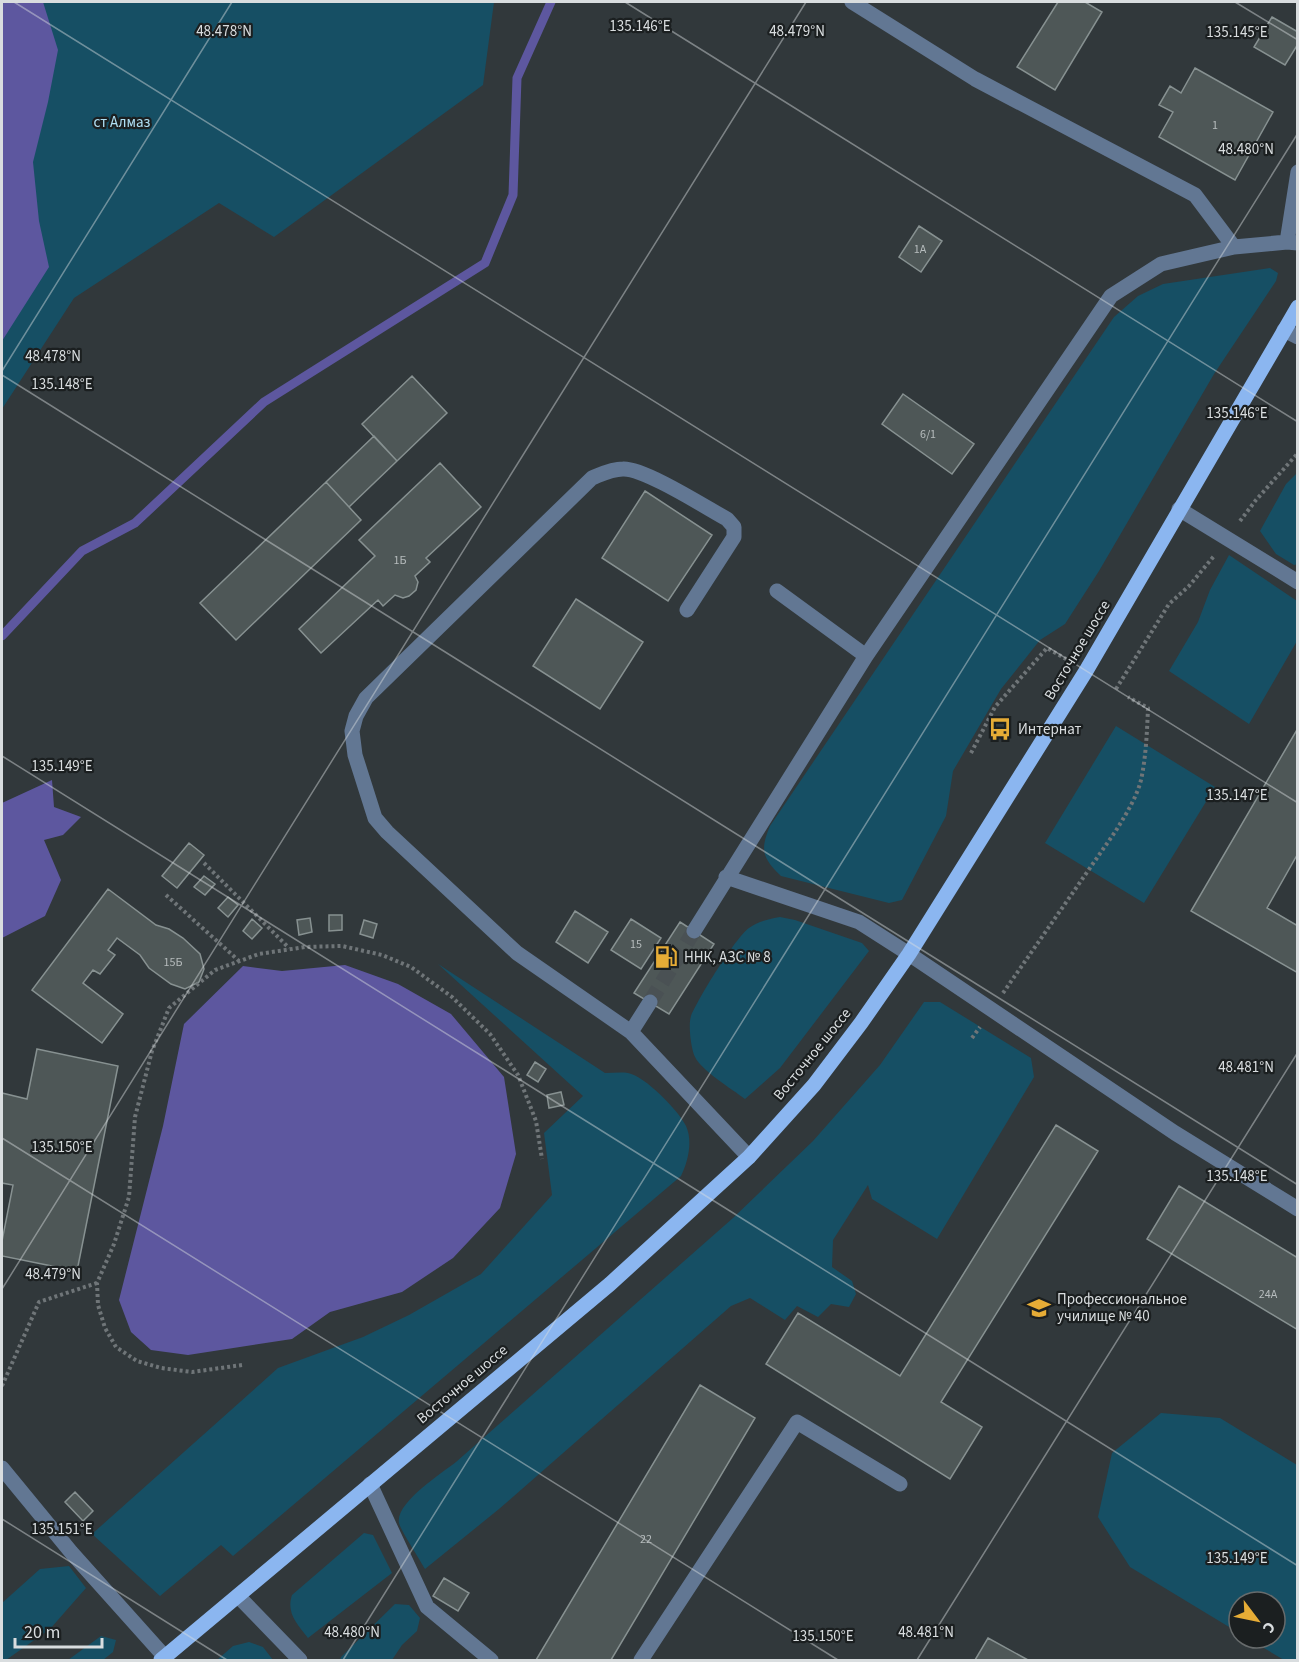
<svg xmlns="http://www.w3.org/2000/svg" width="1299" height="1662" font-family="'Source Sans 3',sans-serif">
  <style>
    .green { fill: #164f64 }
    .water { fill: #5d579f }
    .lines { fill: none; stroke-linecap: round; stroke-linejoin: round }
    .stream { stroke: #5d579f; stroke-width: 9 }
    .building { fill: #4e5757; stroke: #879191; stroke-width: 1.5 }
    .minor-tunnel { stroke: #4a5154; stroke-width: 15; stroke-dasharray: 15 8; stroke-linecap: butt }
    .path { stroke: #6f7578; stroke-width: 4; stroke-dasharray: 3 3; stroke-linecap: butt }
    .minor { stroke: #627793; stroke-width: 15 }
    .major { stroke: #8bb6f0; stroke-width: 15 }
    .ticks { fill: none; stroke: #d9dddf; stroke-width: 1.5; stroke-opacity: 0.45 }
    .labels { text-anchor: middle; stroke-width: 4.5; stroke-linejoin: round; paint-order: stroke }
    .number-label { font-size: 12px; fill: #b6bcbd }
    .park-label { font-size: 15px; fill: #b0e0f5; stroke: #1b1f20 }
    .street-label { font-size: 15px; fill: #d9dddf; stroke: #1b1f20 }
    .poi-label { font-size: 15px; fill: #d9dddf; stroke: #1b1f20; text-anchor: start }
    .ticks-label { font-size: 15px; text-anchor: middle; fill: #d9dddf; stroke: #1b1f20; stroke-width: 4.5; stroke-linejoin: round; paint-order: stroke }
  </style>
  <rect width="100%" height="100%" fill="#31383b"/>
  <path class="green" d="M2,2h492l-11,83 -209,152 -55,-34 -145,95 -72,111z
    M1270,268l8,5 -2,8 -62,93 -115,197 -34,53 -25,16 -39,49 -48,82 -7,45 -44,84 -13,3 -108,-27c-19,-18 -21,-26 -11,-50l344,-509 24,-21 25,-12z
    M1297,473l1,91 -4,1 -18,-11 -16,-23 26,-47z
    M1229,555l68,46v40l-48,83 -80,-53 29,-49 12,-32z
    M1116,726l99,61 -71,116 -99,-60z
    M780,917l15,3 67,23 7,8 -89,117 -35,31c-13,-10 -43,-28 -50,-42 -4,-8 -7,-32 -4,-41 7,-17 44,-78 58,-88 9,-7 21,-9 31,-11z
    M438,964l167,109c8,0 16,-1 23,0 17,3 51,38 58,53 7,15 2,36 -5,50l-448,380 -12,-11 -61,51 -68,-62 186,-166 85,-31 46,-22 72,-41 71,-79 -8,-62 39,-37z
    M924,1002h16l91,56 3,19 -97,162 -65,-40 -4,-14 -35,55 -1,27 20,14 4,13 -7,13 -18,-3 -13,13 -21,-11 -12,14 -35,-22 -19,8 -232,203 -74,60c-5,-9 -24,-38 -26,-46 -4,-20 43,-50 57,-61l277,-244 80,-77 67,-76z
    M1161,1413l59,5 77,47v195h-13l-37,-22h28v-36h-36v31l-109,-66 -32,-50 14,-64z
    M364,1533l9,2 19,38 -84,65c-11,-14 -22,-25 -16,-43z
    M69,1566l17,22 -36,41 -44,31h-4v-57l38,-34z
    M395,1604l14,1 11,13 -3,13 -15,14 -10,15h-52l1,-3z
    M101,1636l15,4 -3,12 -10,8h-35z
    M249,1642l14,5 10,13h-56l16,-14z"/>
  <path class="water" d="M2,2h41l15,48 -10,52 -15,60 6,59 10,46 -47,74z
    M52,780l2,27 27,10 -18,18 -19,5 17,40 -16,36 -43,22v-135z
    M345,965l53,19 53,30 53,63 12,77 -16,54 -47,50 -51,34 -72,20 -38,27 -104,16 -37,-5 -20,-18 -12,-32 44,-174 21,-102 59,-58 39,5z"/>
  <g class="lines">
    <path class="stream" d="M2,636l80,-85 53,-28 129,-121 221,-139 28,-68 4,-117 34,-76"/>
  </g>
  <path class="building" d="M1058,2h27l17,10 -47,78 -38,-23z
    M1272,17l26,15v12l-13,21 -31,-18z
    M1195,68l78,44 -38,68 -76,-43 14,-25 -14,-7 11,-19 11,7z
    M919,226l23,15 -21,31 -22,-15z
    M412,376l35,37 -50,48 -35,-37z
    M903,394l71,50 -22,30 -70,-50z
    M374,436l23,25 -48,46 -23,-25z
    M440,463l41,44 -55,51 4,4 -15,14 3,6 -2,8 -7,6 -6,2 -8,-3 -12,11 -5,-6 -57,53 -22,-24 76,-73 -16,-16z
    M326,482l35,38 -125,120 -36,-37z
    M645,491l67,44 -44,66 -66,-43z
    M576,599l67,43 -43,67 -67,-43z
    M1298,728v131l-2,-2 -29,51 31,18v47l-107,-62z
    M189,843l15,12 -27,33 -15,-12z
    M204,876l11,8 -10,11 -11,-8z
    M108,889l48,36 13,4 14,9 17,16 4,15 -5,13 -14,7 -14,-5 -22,-16 -9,-13 -23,-17 -9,12 7,5 -15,19 -7,-4 -10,13 40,31 -21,29 -70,-53z
    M228,897l10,8 -10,12 -10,-9z
    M575,911l33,21 -20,31 -32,-21z
    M329,915h13v15l-13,1z
    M310,918l2,14 -13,3 -2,-15z
    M252,919l10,9 -10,11 -9,-8z
    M631,919l30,19 -20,31 -30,-19z
    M364,920l13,4 -4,14 -13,-4z
    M680,922l34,22 -45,70 -35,-21z
    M37,1049l81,17 -41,205 -75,-15v-15l11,-56 -11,-2v-90l25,6z
    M535,1062l11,7 -8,13 -11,-7z
    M561,1092l3,13 -15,3 -2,-13z
    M1056,1125l42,26 -157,251 41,25 -32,52 -184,-115 32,-51 102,63z
    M1179,1186l119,72v72l-151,-91z
    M700,1385l55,33 -144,242h-75z
    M75,1492l18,19 -10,10 -18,-19z
    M444,1578l25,15 -11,18 -25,-15z
    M988,1638l40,22h-53z"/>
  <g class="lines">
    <path class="minor-tunnel" d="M650,1002l44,-71"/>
    <path class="path" d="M1240,521l16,-21 42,-47
      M1116,689l53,-85 20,-18 25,-30
      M971,753l24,-46 52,-59 21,12
      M204,863l85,85
      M166,895l73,66
      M1003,993l112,-161c10,-16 21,-33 26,-52 5,-23 6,-48 7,-72l-20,-11
      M972,1038l8,-11
      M242,1365l-50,7 -31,-4 -24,-7 -21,-14 -11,-19 -7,-23 -1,-22 17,-39 15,-47 6,-80 17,-66 17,-43 46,-38 44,-16 46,-7 37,-1 40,9 29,12 41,30 38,37 28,41 18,46 6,38
      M2,1386l37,-84 58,-19"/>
    <path class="minor" d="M852,2l123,77 220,116 39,52
      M1287,242l11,-70
      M1284,330l14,7
      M1179,509l119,73
      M777,591l89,65
      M726,877l133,45 50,32 266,179 123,76
      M694,931l172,-275 245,-360 50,-32 73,-17 53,-5 11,1
      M650,1002l-19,30 118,125
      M631,1032l-114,-79 -130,-121 -12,-14 -20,-63 -3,-24 4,-15 10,-18 226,-220c10,-4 19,-9 31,-9 21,-1 82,38 104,50l7,8v10l-47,73
      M2,1468l69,84 94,105
      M370,1484l57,123 64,53
      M238,1596l62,64
      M641,1660l156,-238 103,62"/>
    <path class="major" d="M161,1660l449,-376 139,-127 65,-72 47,-62 48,-69 177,-283 212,-364"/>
  </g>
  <path class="ticks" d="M14,2l1284,801M625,2l673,420M1235,2l63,38M2,371l230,-369M2,375l1296,810M2,756l1296,810M2,1138l836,522M2,1289l804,-1287M2,1519l225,141M343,1660l955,-1527M917,1660l381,-608"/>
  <defs>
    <g id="bus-bare" transform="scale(1.8)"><path d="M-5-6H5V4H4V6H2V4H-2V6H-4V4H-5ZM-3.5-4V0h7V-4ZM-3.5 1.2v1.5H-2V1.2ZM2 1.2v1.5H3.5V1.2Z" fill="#e6ac36" stroke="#1b1f20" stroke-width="2.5" paint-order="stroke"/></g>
    <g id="fuel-bare" transform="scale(1.8)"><path d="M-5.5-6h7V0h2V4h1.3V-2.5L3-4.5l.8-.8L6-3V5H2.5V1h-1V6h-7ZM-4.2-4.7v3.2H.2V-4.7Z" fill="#e6ac36" stroke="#1b1f20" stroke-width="2.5" paint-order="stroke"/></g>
    <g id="university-bare" transform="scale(1.8)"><path d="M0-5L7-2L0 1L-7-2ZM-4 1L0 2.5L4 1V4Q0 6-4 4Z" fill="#e6ac36" stroke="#1b1f20" stroke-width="2.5" paint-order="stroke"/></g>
  </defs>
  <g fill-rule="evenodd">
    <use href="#bus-bare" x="1000" y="729"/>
    <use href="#fuel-bare" x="666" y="957"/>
    <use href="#university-bare" x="1039" y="1308"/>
  </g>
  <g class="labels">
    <g class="number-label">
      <text x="1215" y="129">1</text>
      <text x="920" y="253">1А</text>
      <text x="928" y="438">6/1</text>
      <text x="400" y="564">1Б</text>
      <text x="636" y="948">15</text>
      <text x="173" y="966">15Б</text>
      <text x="1268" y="1298">24А</text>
      <text x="646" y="1543">22</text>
    </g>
    <g class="park-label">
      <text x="122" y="127">ст Алмаз</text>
    </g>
    <g class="street-label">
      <text transform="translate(1077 650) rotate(-59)" y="5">Восточное шоссе</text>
      <text transform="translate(812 1054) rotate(-51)" y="5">Восточное шоссе</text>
      <text transform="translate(462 1384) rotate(-40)" y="5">Восточное шоссе</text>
    </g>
    <g class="poi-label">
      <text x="1018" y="734">Интернат</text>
      <text x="684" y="962">ННК, АЗС № 8</text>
      <text x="1057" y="1304">Профессиональное<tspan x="1057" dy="17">училище № 40</tspan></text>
    </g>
  </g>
  <g class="ticks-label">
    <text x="640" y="31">135.146°E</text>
    <text x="224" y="36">48.478°N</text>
    <text x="797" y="36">48.479°N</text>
    <text x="1237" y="37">135.145°E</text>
    <text x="1246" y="154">48.480°N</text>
    <text x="53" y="361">48.478°N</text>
    <text x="62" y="389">135.148°E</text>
    <text x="1237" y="418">135.146°E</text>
    <text x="62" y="771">135.149°E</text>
    <text x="1237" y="800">135.147°E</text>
    <text x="1246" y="1072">48.481°N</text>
    <text x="62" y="1152">135.150°E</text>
    <text x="1237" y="1181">135.148°E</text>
    <text x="53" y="1279">48.479°N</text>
    <text x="62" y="1534">135.151°E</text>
    <text x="1237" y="1563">135.149°E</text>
    <text x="352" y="1637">48.480°N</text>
    <text x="926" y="1637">48.481°N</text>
    <text x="823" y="1641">135.150°E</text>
  </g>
  <rect width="1299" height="1662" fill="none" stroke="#d9dddf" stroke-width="6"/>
  <g transform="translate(1257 1620) rotate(122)"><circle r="28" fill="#1b1f20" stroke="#676b6c" stroke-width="1.5"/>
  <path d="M0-4.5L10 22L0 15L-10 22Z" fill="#e6ac36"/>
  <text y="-9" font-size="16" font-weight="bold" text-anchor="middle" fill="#d9dddf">С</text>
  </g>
  <path d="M15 1638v9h87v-9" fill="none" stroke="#d9dddf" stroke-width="3"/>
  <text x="24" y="1638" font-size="18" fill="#d9dddf" stroke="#1b1f20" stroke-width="4.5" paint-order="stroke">20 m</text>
</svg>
